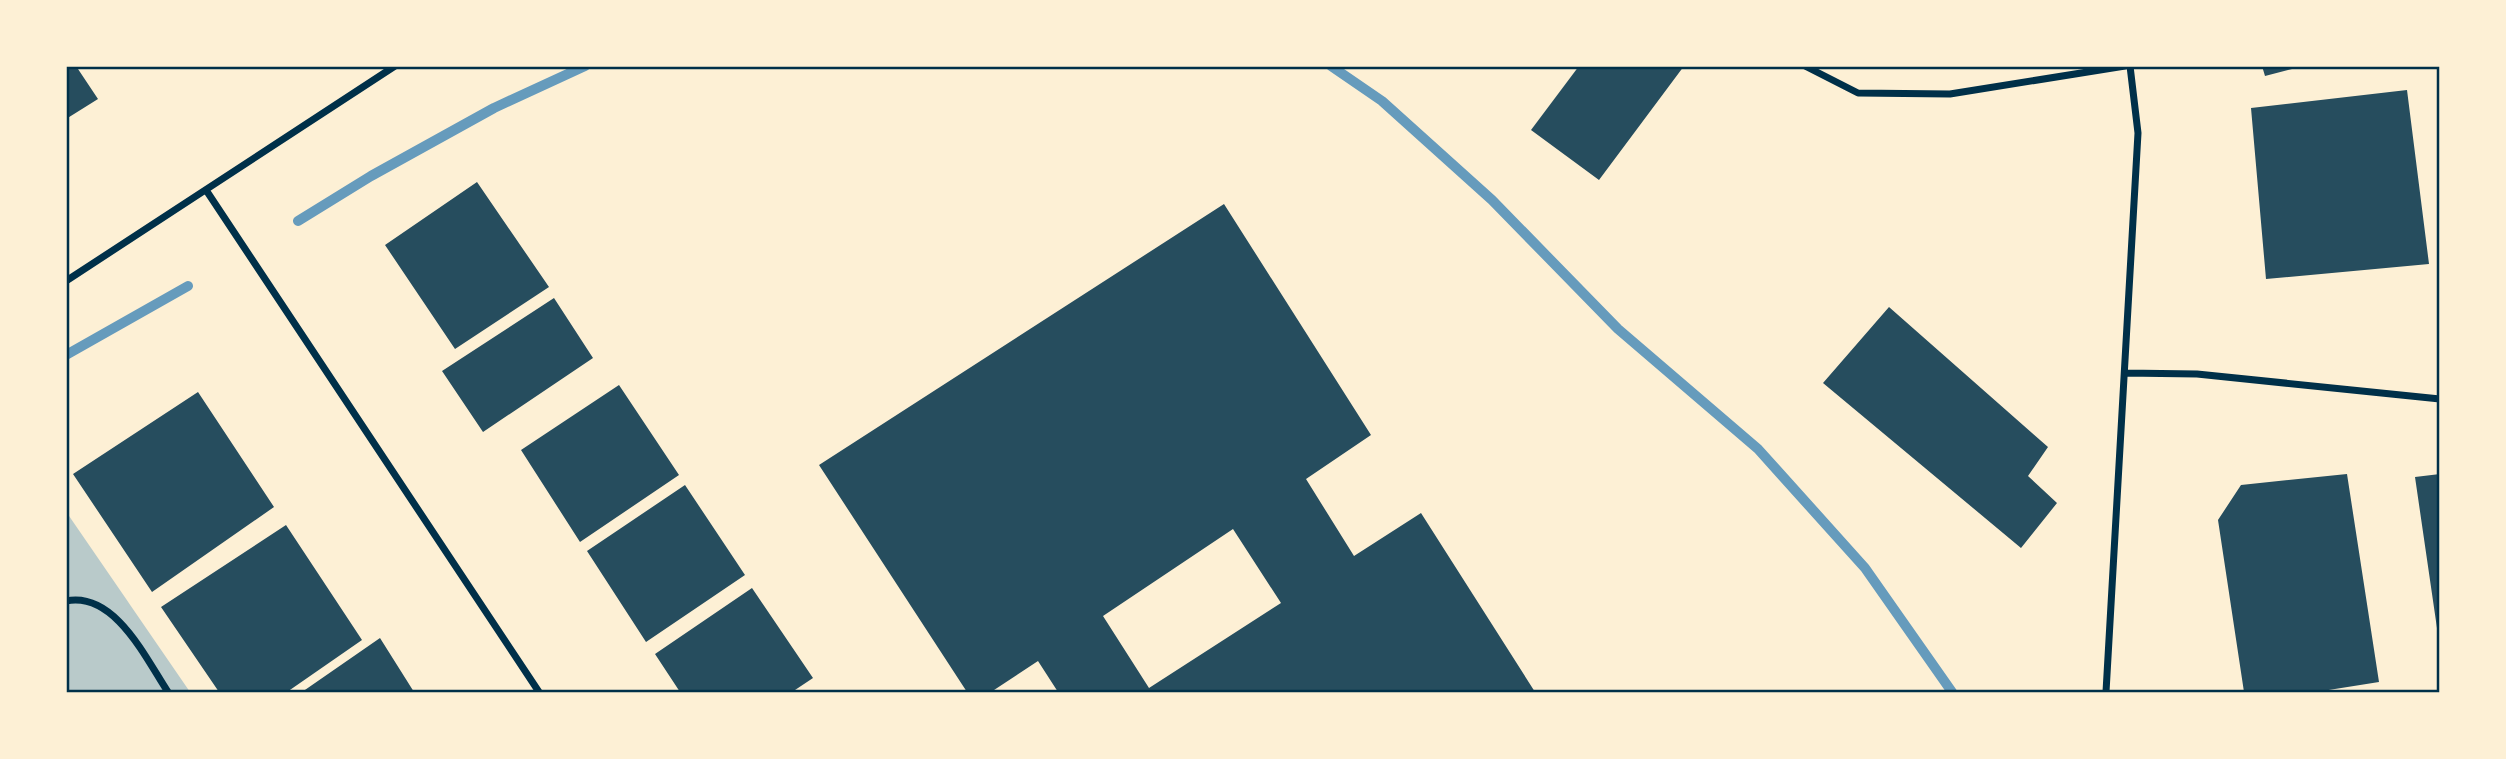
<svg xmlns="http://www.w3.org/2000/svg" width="2506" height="759" font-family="'DM Sans',sans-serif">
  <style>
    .green { fill: #b9caca }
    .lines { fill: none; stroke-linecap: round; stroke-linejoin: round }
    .stream { stroke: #669bbc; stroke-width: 10 }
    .building { fill: #264d5e; fill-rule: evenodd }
    .minor { stroke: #003049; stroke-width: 7 }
    .neatline { fill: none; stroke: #003049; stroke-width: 2.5 }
  </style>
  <rect width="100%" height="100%" fill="#fdf0d5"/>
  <path class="green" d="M67,513l123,179h-123z"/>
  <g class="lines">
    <path class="stream" d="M1331,66l51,35 110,99 126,129 140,120 107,119 87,124
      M298,221l73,-45 123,-68 91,-42
      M66,355l122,-69"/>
  </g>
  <path class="building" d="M66,66h10l22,33 -32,20z
    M1579,66h105l-85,114 -68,-50z
    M2262,66h38v1l-35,9z
    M2407,90l22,174 -163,15 -15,-171z
    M477,182l72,105 -94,62 -70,-104z
    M1224,204l147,231 -65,44 48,77 67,-43 114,179h-477l-20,-31 -47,31h-24l-148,-227zM1233,529l48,74 -132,85 -46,-72z
    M554,298l39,60 -110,74 -41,-61z
    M1889,307l159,140 -20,29 29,27 -36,45 -198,-165z
    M619,385l60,90 -99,67 -59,-92z
    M198,392l76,115 -122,85 -79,-118z
    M2347,474l32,208 -63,10h-72l-26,-172 23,-35z
    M2440,474v161h-2l-23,-158z
    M685,485l60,90 -99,67 -59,-91z
    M286,525l76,115 -75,52h-68l-58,-85z
    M752,588l61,90 -21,14h-112l-25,-38z
    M380,638l34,54h-112z"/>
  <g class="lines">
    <path class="minor" d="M1805,66l53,27 92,1 175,-28
      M206,190l333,502
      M66,281l329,-215
      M2125,373l72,1 243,25
      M66,601c49,-10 80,58 102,91
      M2106,692l32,-559 -8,-67"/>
  </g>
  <rect width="2506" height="759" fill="none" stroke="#fdf0d5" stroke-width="136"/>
  <rect x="68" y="68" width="2370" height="623" class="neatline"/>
</svg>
